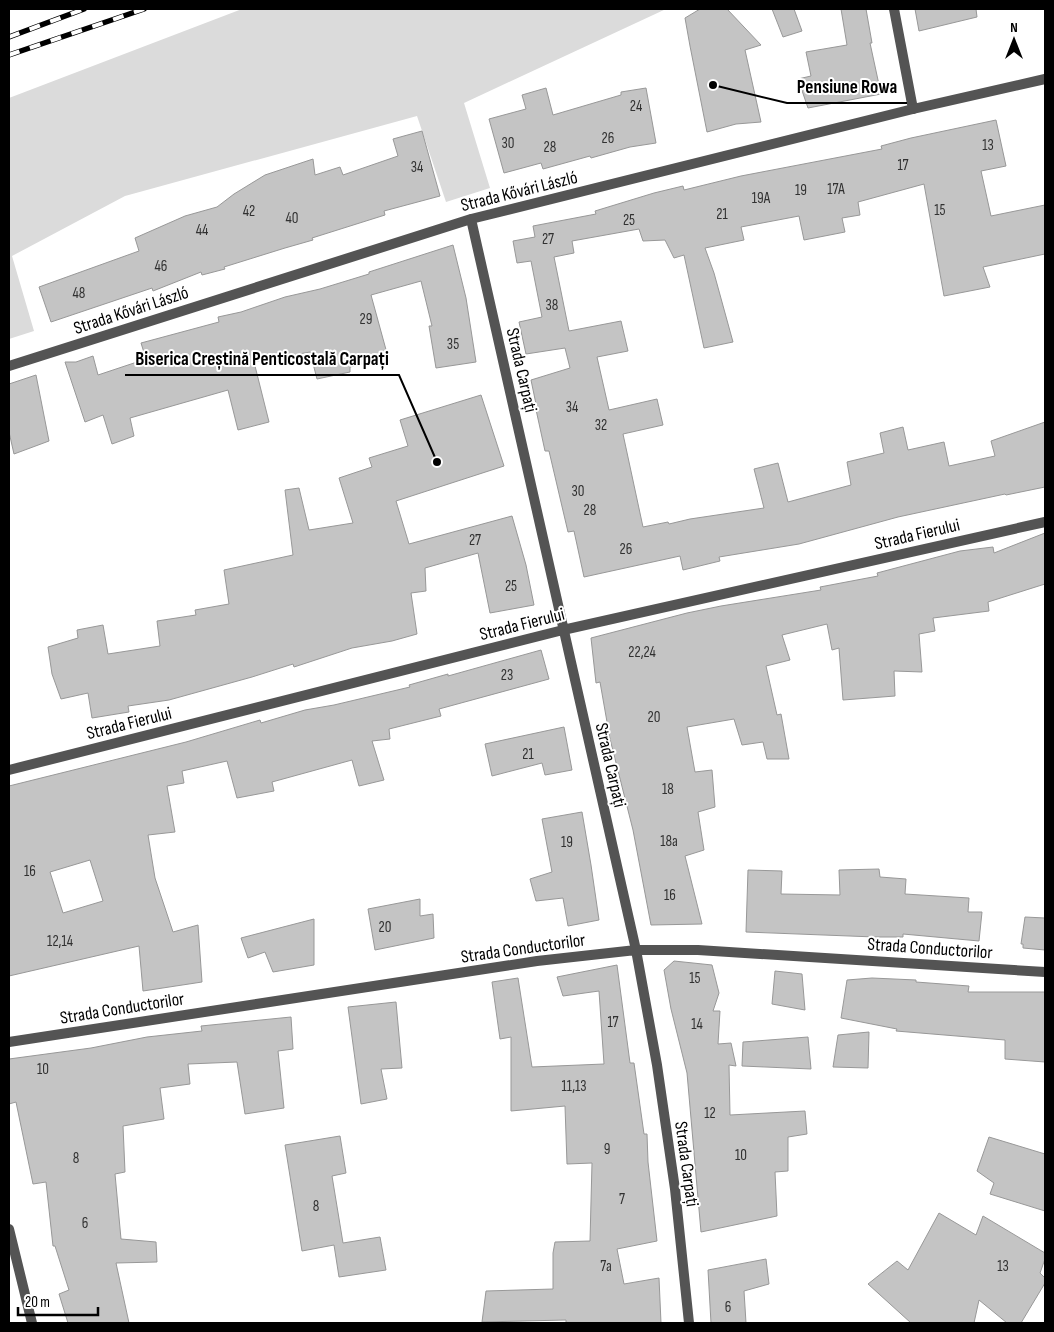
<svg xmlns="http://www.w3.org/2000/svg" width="1054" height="1332" font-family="'Sofia Sans Condensed',sans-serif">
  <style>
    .green { fill: #dbdbdb }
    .building { fill: #c4c4c4; stroke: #989898; fill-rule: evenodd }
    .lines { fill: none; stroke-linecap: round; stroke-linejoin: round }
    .service { stroke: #545454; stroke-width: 10 }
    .minor { stroke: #545454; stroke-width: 10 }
    .rail-casing { stroke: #000; stroke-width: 5.5 }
    .rail { stroke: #fff; stroke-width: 4; stroke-dasharray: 11; stroke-linecap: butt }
    .labels { text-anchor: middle; stroke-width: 4; stroke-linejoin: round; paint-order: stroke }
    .number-label { font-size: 15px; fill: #313131 }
    .street-label { font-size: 18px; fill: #000; stroke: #fff }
    .leader { fill: none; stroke: #000; stroke-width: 2 }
    .callout-dot { fill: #000; stroke: #fff; stroke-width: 2 }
    .callout-label { font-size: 19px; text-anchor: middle; font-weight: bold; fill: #000; stroke: #fff; stroke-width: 4; stroke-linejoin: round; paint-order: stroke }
  </style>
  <rect width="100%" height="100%" fill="#fff"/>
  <path class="green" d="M242,9h424l-202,94 26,85 -44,14 -29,-86 -292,80 -113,60 22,75 -25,8v-241z"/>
  <path class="building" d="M700,9h27l34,36 -16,5 16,72 -25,2 -29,8 -17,-86 -5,-28z
    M772,9h22l8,22 -19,6z
    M841,9h25l6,34h-2l11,51 -73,14 -10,-29 13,-3 -5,-24 41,-7z
    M915,9h61l1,8 -58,14z
    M546,88l7,27 68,-20v-3l25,-4 10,55 -26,4 -39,11 -1,-2 -47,13 -2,-6 -37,10 -15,-54 37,-10 -4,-14z
    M996,120l10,46 -25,5 10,45 54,-11v49l-62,13 7,20 -46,9 -20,-112 -66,18 2,13 -18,3 3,14 -41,8 -5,-24 -58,11 3,13 -39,8 9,25 19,69 -29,6 -20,-93 -10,3 -9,-18 -22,1 -4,-12 -67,12 2,12 -20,4 15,74 52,-10 7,30 -31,6 12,53 48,-11 6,26 -40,9 20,93 25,-5 1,2 21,-5 74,-11 -10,-39 24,-6 10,39 63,-17 -4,-23 37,-9 -4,-20 23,-6 5,23 36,-8 5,24 46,-10 -4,-15 54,-19v65l-39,8 -1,-1 -107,23 -99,27 -80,13 1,4 -37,9 -3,-14 -96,21 -10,-46 -6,1 -19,-81h-4l-10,-46 1,-1 -5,-24 39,-12 -5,-20 -39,6 -7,-32 23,-5 -11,-56 -14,2 -4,-22 22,-4 -2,-11 63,-12 -1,-3 59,-18 29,-7 1,4 57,-14 141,-27 -1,-3 30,-8z
    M422,131l18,65 -56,15 1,4 -73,23 1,2 -28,8 -61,19 1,2 -23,6 -1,-3 -48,19 -1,-3 -101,34 -12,-35 100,-36 -4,-13 50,-22 32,-9 17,-13 31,-19 48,-16 2,16 25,-8 3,8 55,-19 -5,-17z
    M453,245l13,53 10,64 -40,6 -7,-42h3l-11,-45 -50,14 17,62 -38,10v5l-33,7 -7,-27 -56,10 15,60 -31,8 -10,-40 -98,28 4,18 -22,8 -9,-29 -18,7 -20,-60h11l17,-6 5,19 48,-16 -5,-16 78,-21 -1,-5 23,-5 44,-15 35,-8 49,-15v-2z
    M36,375l13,66 -35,13 -5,-22v-48z
    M481,395l23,71 -108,35 13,43 103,-28 14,49 8,40 -44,8 -12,-60 -53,15 1,23 -15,2 6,41 -25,7 -40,7 -58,19 -1,-3 -41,13 -83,23 -41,6 1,6 -37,6 -4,-25 -27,6 -9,-25 -4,-27 30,-9 -1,-8 26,-5 5,29 52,-8 -3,-25 39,-6 -1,-5 34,-6 -5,-34 69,-15 -8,-65 14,-2 10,42 44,-7 -14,-45 33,-11 -3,-9 39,-12 -8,-26z
    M1045,533v51l-57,18 1,9 -56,7 2,13 -16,3 3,38 -28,-1 1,25 -52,4 -4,-52 -7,2 -5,-26 -45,11 8,25 -24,6 11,49 4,-1 8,45h-22l-4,-17 -21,3 -8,-26 -47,8 8,45 17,-2 3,37 -17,5 6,38 -19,6 17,68 -51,1 -18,-95 -23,-91 -10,-57 -4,1 -5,-45 96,-25 34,-7 100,-16 -1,-3 58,-11 -1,-3 83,-22 33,-4 1,6z
    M541,650l8,29 -110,30 2,7 -52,13 1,10 -18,2 12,39 -25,6 -7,-26 -80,22 2,9 -37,7 -10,-37 -45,10 2,12 -17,3 8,46 -27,3 7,43 18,54 25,-7 4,57 -59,9 -4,-45 -130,30v-190l177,-44 74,-22 1,3 44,-13 29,-5 76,-18 -1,-2 39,-11v2zM90,860l13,41 -40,12 -13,-41z
    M564,727l8,43 -27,5 -3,-12 -50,13 -7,-32z
    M582,812l9,53 8,55 -31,6 -5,-28 -27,3 -6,-22 22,-7 -10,-53z
    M879,869l1,8 26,2 -1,15 64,4 -1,14h14l-3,29 -76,-7v3h-28l-129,-5 2,-62 34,1 -1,23 59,1 -1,-25z
    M420,899v17l13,-2 1,24 -59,12 -7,-41z
    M1025,917l20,1v32l-22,-2v-4h-2z
    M314,919v46l-41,7 -8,-20 -17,6 -7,-20z
    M674,961l38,4 7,28 -6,18h7l-2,33 13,-1 5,23 -7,-1 1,50 75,-4 2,23 -19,3v34l-13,1 2,44 -76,16 -14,-159 -16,-64 -7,-39z
    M617,965l13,98h4l10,71h3l1,28 9,79 -40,8 7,35 35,-6 2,45h-95v-3l-84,2 4,-31 67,-2v-36l2,-11 35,-1 2,-78 -25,1 -2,-58 -54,5v-74l-11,2 -8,-57 26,-4 14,89 72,-3 -5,-73 -36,5 -6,-19z
    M775,971l27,3 3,36 -33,-6z
    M872,978l44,2v2l53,4 -1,6h77v70l-40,-3v-19l-109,-9 1,-2 -56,-11 6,-38z
    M396,1002l6,66 -21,1 6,30 -26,5 -13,-97z
    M291,1017l2,32 -15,2 6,57 -39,6 -8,-52 -49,2 2,20 -30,4 4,31 -41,7 2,46 -10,2 6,65 35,3 1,20 -41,1 13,60h-61l-9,-29 10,-4 -14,-44h-2l-7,-64 -13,2 -17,-82 -7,2v-45l82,-11 56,-11 55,-6 -1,-5z
    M869,1032l-1,36 -35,-1 5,-32z
    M808,1037l3,32 -69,-3 1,-24z
    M340,1136l6,37 -14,3 11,67 37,-6 6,33 -47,7 -5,-32 -32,6 -17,-106z
    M989,1137l56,17v57l-55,-17 4,-11 -17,-12z
    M939,1213l37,22 7,-19 62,37v6l-5,14 5,5v5l-24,40h-14l-28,-23 -5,23h-63l-43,-39 29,-23 11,9z
    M766,1259l3,25 -25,7 2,32h-35l-3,-53z"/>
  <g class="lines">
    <path class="service" d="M894,9l19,100"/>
    <path class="minor" d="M471,219l165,731 21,115 18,124 14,134
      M9,366l462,-147 442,-110 132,-30
      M9,770l554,-140 482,-108
      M9,1042l528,-81 99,-11h62l347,22
      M9,1229l23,94"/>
    <g class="rail-casing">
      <path id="rail" d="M9,37l75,-28
        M9,55l135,-46"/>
    </g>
    <use href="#rail" class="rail"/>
  </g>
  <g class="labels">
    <g class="number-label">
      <text x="636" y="111">24</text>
      <text x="608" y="143">26</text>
      <text x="508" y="148">30</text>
      <text x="988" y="150">13</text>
      <text x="550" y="152">28</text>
      <text x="903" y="170">17</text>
      <text x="417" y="172">34</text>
      <text x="836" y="194">17A</text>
      <text x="801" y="195">19</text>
      <text x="761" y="203">19A</text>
      <text x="940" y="215">15</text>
      <text x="249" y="216">42</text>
      <text x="722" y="219">21</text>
      <text x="292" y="223">40</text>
      <text x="629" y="225">25</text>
      <text x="202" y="235">44</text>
      <text x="548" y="244">27</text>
      <text x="161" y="271">46</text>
      <text x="79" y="298">48</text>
      <text x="552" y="310">38</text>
      <text x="366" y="324">29</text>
      <text x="453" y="349">35</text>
      <text x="572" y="412">34</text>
      <text x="601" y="430">32</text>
      <text x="578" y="496">30</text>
      <text x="590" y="515">28</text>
      <text x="475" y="545">27</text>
      <text x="626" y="554">26</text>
      <text x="511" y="591">25</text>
      <text x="642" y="657">22,24</text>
      <text x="507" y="680">23</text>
      <text x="654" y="722">20</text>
      <text x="528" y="759">21</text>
      <text x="668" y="794">18</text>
      <text x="669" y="846">18a</text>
      <text x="567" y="847">19</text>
      <text x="30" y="876">16</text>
      <text x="670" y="900">16</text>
      <text x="385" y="932">20</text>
      <text x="60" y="946">12,14</text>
      <text x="695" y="983">15</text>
      <text x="613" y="1027">17</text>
      <text x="697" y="1029">14</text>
      <text x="43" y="1074">10</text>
      <text x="574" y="1091">11,13</text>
      <text x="710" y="1118">12</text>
      <text x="607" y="1154">9</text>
      <text x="741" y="1160">10</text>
      <text x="76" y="1163">8</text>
      <text x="622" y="1204">7</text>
      <text x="316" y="1211">8</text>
      <text x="85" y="1228">6</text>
      <text x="606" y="1271">7a</text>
      <text x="1003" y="1271">13</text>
      <text x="728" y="1312">6</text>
    </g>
    <g class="street-label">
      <text transform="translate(519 191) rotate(-14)" y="6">Strada Kővári László</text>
      <text transform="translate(131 310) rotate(-18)" y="6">Strada Kővári László</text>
      <text transform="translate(522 370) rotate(77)" y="6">Strada Carpați</text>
      <text transform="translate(917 534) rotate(-13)" y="6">Strada Fierului</text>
      <text transform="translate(522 624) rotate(-14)" y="6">Strada Fierului</text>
      <text transform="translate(129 723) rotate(-14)" y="6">Strada Fierului</text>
      <text transform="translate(611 765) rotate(77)" y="6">Strada Carpați</text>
      <text transform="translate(523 948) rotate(-8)" y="6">Strada Conductorilor</text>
      <text transform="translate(930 948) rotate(4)" y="6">Strada Conductorilor</text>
      <text transform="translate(122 1008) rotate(-9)" y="6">Strada Conductorilor</text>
      <text transform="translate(687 1164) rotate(82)" y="6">Strada Carpați</text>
    </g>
  </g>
  <path class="leader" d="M713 85L787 103H907M437 462L399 375H125"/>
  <g class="callout-dot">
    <circle cx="713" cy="85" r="5"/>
    <circle cx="437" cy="462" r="5"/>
  </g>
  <g class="callout-label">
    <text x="847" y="93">Pensiune Rowa</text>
    <text x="262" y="365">Biserica Creștină Penticostală Carpați</text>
  </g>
  <rect width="1054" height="1332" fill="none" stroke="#000000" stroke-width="20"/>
  <g transform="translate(1014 40)" stroke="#ffffff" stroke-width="4" paint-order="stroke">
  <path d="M0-4L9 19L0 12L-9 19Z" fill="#000000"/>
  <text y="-8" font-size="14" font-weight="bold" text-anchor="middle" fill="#000000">N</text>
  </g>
  <path d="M18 1307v8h80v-8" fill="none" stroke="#000000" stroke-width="2.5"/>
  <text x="25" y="1307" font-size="15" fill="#000000" stroke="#ffffff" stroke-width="4" paint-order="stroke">20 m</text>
</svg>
